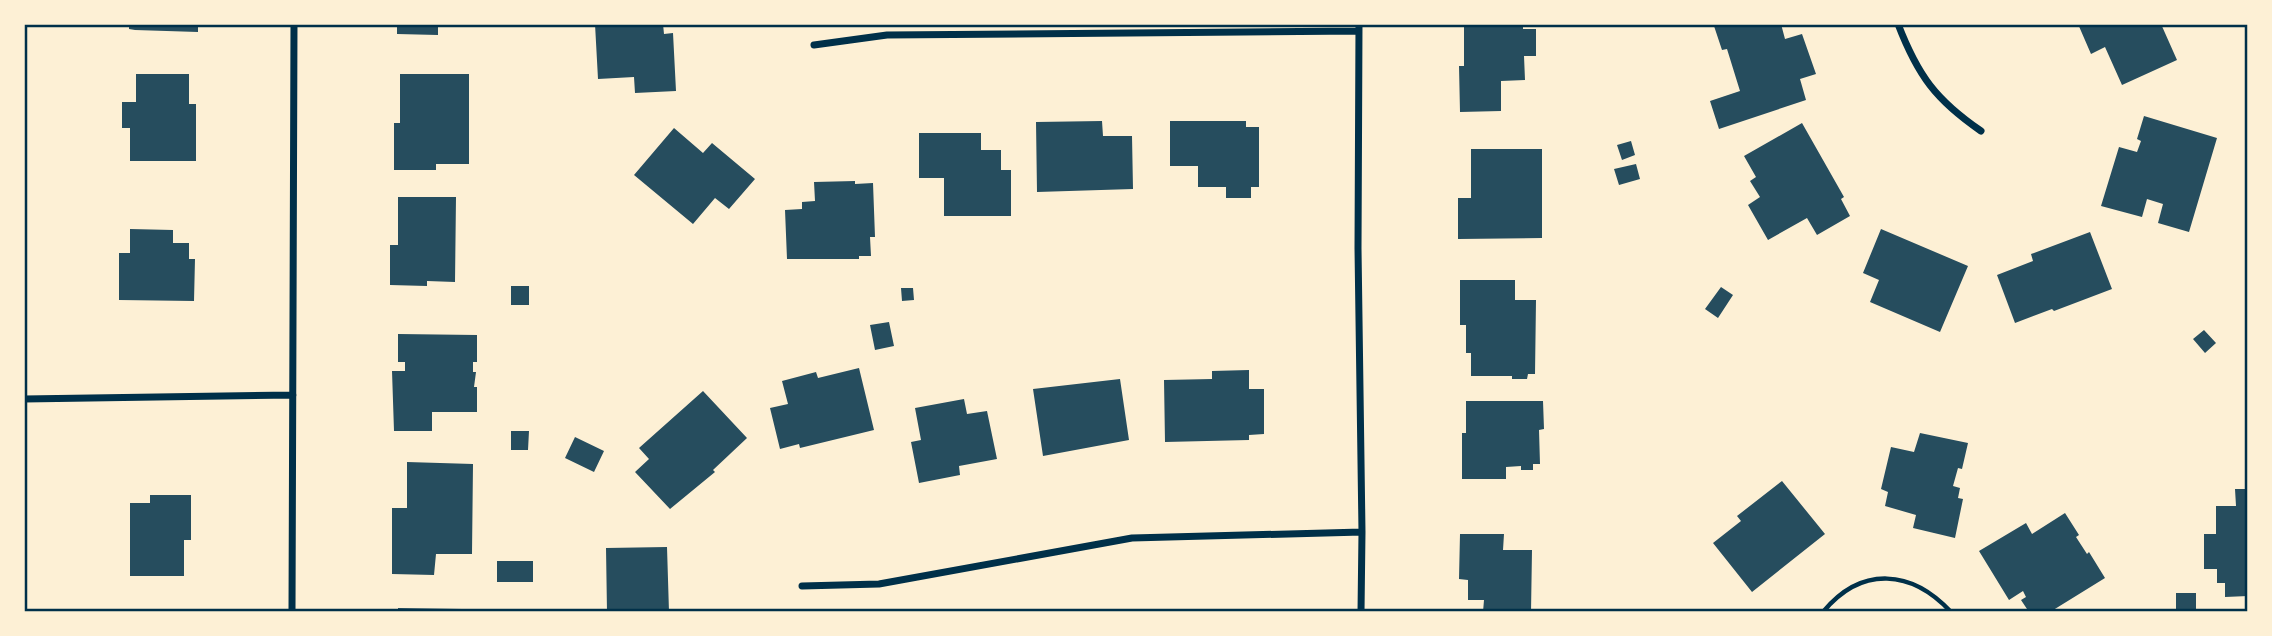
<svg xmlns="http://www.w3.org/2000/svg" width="2272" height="636" font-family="Lato,sans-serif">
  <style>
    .building { fill: #264d5e }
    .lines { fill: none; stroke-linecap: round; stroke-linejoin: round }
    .path { stroke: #003049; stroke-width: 4.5 }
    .minor { stroke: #003049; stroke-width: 7 }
    .neatline { fill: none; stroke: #003049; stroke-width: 2.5 }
  </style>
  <rect width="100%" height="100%" fill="#fdf0d5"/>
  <path class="building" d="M129,24h69v8l-63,-2 -6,-1z
    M397,24h41v11l-41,-1z
    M595,24h68l1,10 9,-1 3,58 -41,2 -1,-16 -36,2z
    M1464,24h59v5h13v27h-12l1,24 -24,1v30l-41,1 -1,-46h5z
    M1719,24h62l4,15 17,-5 14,40 -16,5 6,21 -87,29 -9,-28 30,-10 -13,-42 -5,1 -8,-24z
    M2078,24h83l16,36 -55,25 -17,-38 -14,7z
    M136,74h53v30h7v57h-66v-33h-8v-26h14z
    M400,74h69v90h-33v6h-42v-47h6z
    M2144,116l73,22 -28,94 -31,-9 5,-19 -16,-5 -5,18 -41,-11 18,-59 18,5 4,-11 -4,-2z
    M1102,121l1,15h29l1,53 -96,3 -1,-70z
    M1170,121h76v6h13v60h-8v11h-25v-11h-28v-21h-28z
    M1802,123l42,74 -3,2 9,17 -33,19 -10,-17 -39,22 -20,-35 12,-8 -10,-16 6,-4 -12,-21z
    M674,128l29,25 9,-10 43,36 -26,30 -14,-11 -22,26 -59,-49z
    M919,133h62v17h20v20h10v46h-67v-38h-25z
    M1631,141l4,14 -13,5 -5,-15z
    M1471,149h71v89l-84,1v-41h13z
    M1636,164l4,15 -21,6 -5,-16z
    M855,181v3l18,-1 2,54h-5l1,19h-12v3h-72l-2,-49 17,-1v-7l13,-1 -1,-19z
    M398,197h58l-1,85 -28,-1v5l-37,-1v-40h8z
    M130,229l43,1v13h16v16h6l-1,42 -75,-1v-47h11z
    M1881,229l87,37 -28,66 -70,-30 9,-22 -16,-7z
    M2090,232l22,57 -58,22 -2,-2 -37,14 -18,-48 36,-14 -2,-7z
    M1460,280h55v20h21l-1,74h-7l-1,5h-15v-3h-41v-23h-5v-28h-6z
    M511,286h18v19h-18z
    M1721,287l12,8 -15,23 -13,-9z
    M901,288h12l1,12 -12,1z
    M889,322l5,24 -19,4 -5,-25z
    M2204,330l12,13 -11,10 -12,-14z
    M398,334l79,1v27h-4v10h3l-2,15h3v25h-45v19h-38l-2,-60h13v-9h-7z
    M859,368l15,62 -74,18 -1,-4 -19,5 -10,-41 18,-4 -6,-23 34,-9 2,6z
    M1249,370v19h15v45l-15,1v5l-84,2 -1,-62 48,-1v-8z
    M1120,379l9,61 -86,16 -10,-67z
    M703,391l44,47 -34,32 2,2 -45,37 -35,-37 14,-13 -10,-11z
    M964,399l3,15 20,-3 10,48 -38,7 1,9 -41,8 -8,-41 10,-2 -6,-32z
    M1466,401h77l1,28 -5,1 1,34h-7v6h-12v-4l-15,1v12h-44v-46h4z
    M511,431h18l-1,19h-17z
    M1920,433l48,10 -6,26 -4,-1 -5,18 7,2 -2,10 5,1 -8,39 -42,-10 3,-13 -31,-9 3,-14 -7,-3 10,-42 23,5z
    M575,437l29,14 -10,21 -29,-14z
    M407,462l66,2 -1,90h-36l-2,21 -42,-1v-66h15z
    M1782,481l43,53 -73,58 -39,-49 28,-22 -4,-5z
    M2235,489h13v107l-23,1v-14h-8v-14h-13v-35h12v-28h20z
    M150,495h41v45h-7v36h-54v-73h20z
    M2065,513l14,22 -3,2 11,17 2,-2 16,26 -55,34h-21l-8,-12 5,-3 -3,-6 -14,9 -30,-49 47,-28 6,11z
    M1460,534h44l-1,16h29l-1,62h-48l1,-12h-16v-20l-9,-1z
    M667,547l2,65h-62l-1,-64z
    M497,561h36v21h-36z
    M2176,593h20v16l-20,1z
    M398,608l64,1v3h-64z"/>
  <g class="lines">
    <path class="path" d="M1823,612c39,-47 89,-42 128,0"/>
    <path class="minor" d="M1359,24l-1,224 4,284 -1,80
      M1898,24c20,52 38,76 83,107
      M814,45l73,-10 472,-4
      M24,399l269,-4
      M802,586l77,-2 253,-46 230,-6
      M292,612l2,-588"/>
  </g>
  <rect width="2272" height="636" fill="none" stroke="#fdf0d5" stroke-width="52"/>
  <rect x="26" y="26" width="2220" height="584" class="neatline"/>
</svg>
